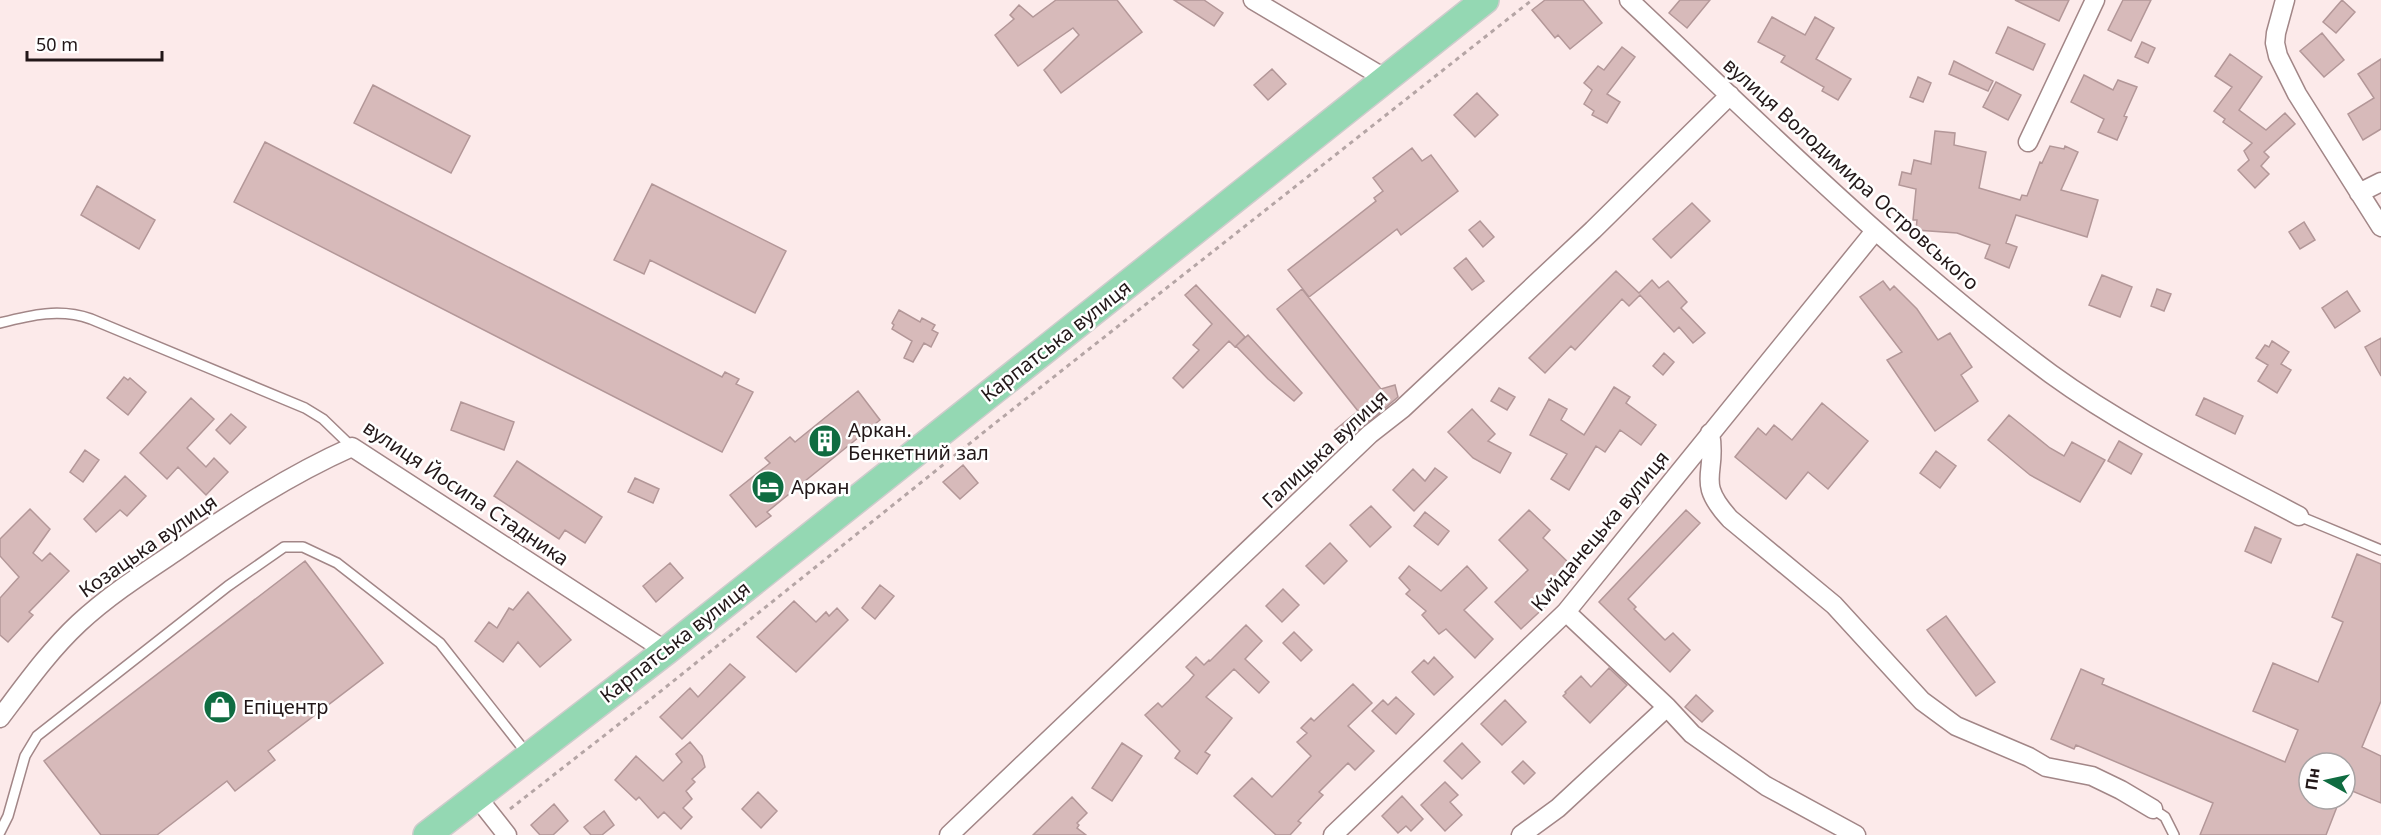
<svg xmlns="http://www.w3.org/2000/svg" width="2381" height="835" font-family="'Noto Sans',sans-serif">
  <style>
    .building { fill: #d7baba; stroke: #b39798; stroke-width: 1.5 }
    .lines { fill: none; stroke-linecap: round; stroke-linejoin: round }
    .service-casing { stroke: #a28687; stroke-width: 12 }
    .minor-casing { stroke: #a28687; stroke-width: 21 }
    .primary-casing { stroke: #cecccc; stroke-width: 30 }
    .path { stroke: #b5a5a5; stroke-width: 3; stroke-dasharray: 4.5 4.5; stroke-linecap: butt }
    .service { stroke: #fff; stroke-width: 9 }
    .minor { stroke: #fff; stroke-width: 18 }
    .primary { stroke: #94d8b3; stroke-width: 27 }
    .labels { text-anchor: middle; stroke-width: 5; stroke-linejoin: round; paint-order: stroke }
    .street-label { font-size: 20px; fill: #221718; stroke: #fff }
    .poi-label { font-size: 20px; fill: #221718; stroke: #fff; text-anchor: start }
  </style>
  <rect width="100%" height="100%" fill="#fceaea"/>
  <path class="building" d="M1056,0h61l25,32 -81,61 -17,-23 35,-35 -6,-7 -55,38 -23,-31 19,-16 -4,-4 9,-10 14,12z
    M1174,0h30l19,13 -9,13z
    M1545,0h38l19,23 -32,26 -12,-14 -3,3 -23,-28z
    M1680,0h30l-23,28 -18,-15z
    M2015,0h54l-10,21z
    M2123,0h28l-20,41 -23,-11z
    M2342,0l13,12 -19,21 -13,-11z
    M1772,17l33,18 10,-18 19,11 -18,31 35,20 -13,21 -16,-9 2,-4 -43,-25 4,-6 -27,-14z
    M2008,27l37,17 -12,26 -37,-17z
    M2322,33l22,27 -20,17 -24,-26z
    M2142,42l13,6 -7,15 -13,-6z
    M1622,47l13,10 -28,37 13,8 -13,21 -15,-8 2,-4 -10,-7 8,-14 -8,-7 14,-17 6,4z
    M2230,54l32,23 -23,33 27,20 19,-17 10,11 -31,28 5,5 -8,9 8,8 -14,14 -17,-18 11,-10 -5,-9 8,-8 -29,-21 2,-3 -11,-8 18,-24 -17,-11z
    M2381,59v70l-18,11 -15,-26 26,-16 -16,-24z
    M1954,61l39,20 -5,10 -39,-17z
    M1272,69l14,15 -18,16 -14,-15z
    M2084,75l29,15 5,-10 19,7 -13,29 3,1 -10,23 -19,-8 6,-13 -33,-17z
    M1918,77l13,6 -8,19 -13,-5z
    M1996,82l25,13 -13,25 -25,-13z
    M373,85l97,51 -19,37 -97,-50z
    M1477,93l21,22 -23,22 -21,-22z
    M1935,131l20,2 -1,12 32,7 -7,36 41,12 2,-5 5,1 13,-34 2,1 8,-17 14,3 1,-3 13,6 -17,38 37,10 -11,37 -71,-22 -10,28 11,4 -8,21 -24,-10 5,-13 -33,-12 -41,-3 1,-10h-4l3,-31 -17,-4 3,-13 9,2 3,-14 17,4z
    M265,142l457,235 3,-5 14,7 -3,5 17,8 -31,60 -488,-250z
    M1412,148l10,13 9,-6 27,36 -57,44 -4,-6 -88,68 -21,-27 88,-69 -2,-3 9,-7 -10,-13z
    M652,184l134,67 -31,62 -105,-53 -6,14 -30,-14z
    M97,186l58,34 -16,29 -58,-34z
    M1692,203l18,18 -39,37 -18,-19z
    M1480,221l14,16 -11,10 -14,-17z
    M2304,222l11,18 -15,9 -11,-17z
    M1466,258l18,23 -12,9 -18,-22z
    M1616,271l23,22 13,-13 7,8 9,-7 19,21 -6,6 24,25 -12,10 -14,-16 -5,5 -34,-37 -11,11 -7,-7 -47,51 -4,-4 -26,27 -16,-15z
    M2102,275l30,12 -12,30 -31,-12z
    M1883,281l7,9 4,-4 23,23 21,31 12,-7 22,34 -11,8 17,26 -43,30 -48,-71 15,-8 -42,-55z
    M1196,285l49,52 -10,10 -6,-6 -46,47 -10,-10 26,-28 -6,-5 19,-21 -27,-29z
    M1302,289l79,100 14,-4 3,12 -53,45 -10,-12 23,-19 -81,-102z
    M2157,289l14,5 -7,17 -13,-5z
    M2347,291l13,20 -25,17 -13,-20z
    M899,310l21,12 2,-4 13,7 -3,5 6,3 -7,14 -7,-4 -11,19 -9,-4 8,-17 -20,-12 2,-4 -2,-2z
    M1248,335l54,58 -8,8 -26,-22 -32,-33z
    M2381,338v38l-16,-29z
    M2272,341l17,11 -8,12 10,6 -14,23 -19,-12 10,-16 -12,-7 9,-13 4,2z
    M1664,353l10,9 -11,13 -10,-9z
    M124,377l4,3 2,-2 16,14 -18,23 -21,-17z
    M1614,387l16,10 -4,6 30,22 -15,20 -21,-15 -15,22 -9,-6 -27,44 -18,-11 16,-25 -37,-19 19,-36 18,10 -6,11 23,15z
    M1499,388l16,9 -8,13 -16,-9z
    M858,391l22,29 -113,92 4,4 -15,11 -26,-32 40,-32 -5,-5 25,-21 5,5z
    M191,398l23,21 -27,29 19,19 8,-9 14,14 -22,23 -28,-28 -11,12 -27,-26z
    M2204,398l39,18 -8,18 -39,-19z
    M461,402l53,20 -10,28 -53,-20z
    M1822,403l46,38 -40,48 -20,-17 -22,27 -51,-42 23,-29 8,7 8,-10 18,15z
    M1472,409l23,25 -7,7 23,12 -11,20 -27,-15 -25,-26z
    M231,414l15,13 -16,17 -14,-14z
    M2009,415l41,33 14,8 8,-14 33,18 -25,42 -50,-27 -42,-35z
    M2119,441l23,13 -11,20 -23,-13z
    M85,450l14,10 -16,22 -13,-10z
    M1936,451l20,15 -16,22 -20,-15z
    M517,461l85,56 -17,26 -20,-13 -6,9 -65,-43z
    M963,465l15,18 -18,16 -17,-17z
    M1435,468l12,9 -33,34 -21,-21 20,-21 12,12z
    M125,476l21,20 -19,20 -7,-6 -24,22 -12,-13z
    M635,478l24,11 -6,14 -25,-11z
    M1371,506l20,21 -21,20 -20,-22z
    M30,509l20,20 -17,24 9,8 8,-8 19,18 -40,41 4,3 -25,27 -8,-7v-37l19,-21 -19,-21v-17z
    M1529,510l21,20 -7,8 29,28 -27,27 7,7 -31,29 -26,-27 33,-32 -29,-30z
    M1686,510l14,13 -72,76 8,8 -2,2 31,31 8,-7 17,17 -20,22 -71,-70z
    M1425,512l24,19 -11,14 -24,-19z
    M2255,527l26,12 -10,24 -26,-12z
    M1330,543l17,18 -23,23 -18,-18z
    M2357,554l24,10v137l-19,46 19,9v47l-36,-15v-25h-36v36h31l-14,36h-126l13,-32 -137,-58 -2,4 -23,-10 30,-70 23,10 -2,5 183,78 13,-32 -45,-19 20,-48 45,19 25,-60 -11,-5z
    M305,561l78,102 -115,88 7,9 -40,31 -8,-10 -70,54h-56l-57,-74z
    M670,563l13,15 -27,24 -13,-16z
    M1409,566l32,25 26,-25 20,22 -23,22 29,29 -18,19 -29,-29 -7,5 -17,-19 4,-4 -20,-17 4,-4 -11,-12z
    M880,585l14,11 -19,23 -13,-11z
    M1283,589l16,16 -17,17 -16,-16z
    M528,592l43,48 -31,27 -22,-25 -15,20 -28,-21 14,-19 8,6 12,-20 4,2z
    M794,601l22,21 10,-10 3,4 8,-8 11,12 -52,52 -39,-35z
    M1946,616l49,66 -19,14 -49,-66z
    M1246,625l16,16 -17,18 24,23 -10,11 -25,-24 -28,28 26,21 -27,34 5,3 -13,19 -22,-16 5,-7 -35,-36 13,-12 4,4 27,-26 5,-6 -8,-8 10,-10 8,8 5,-5 1,1z
    M1294,632l18,18 -11,11 -18,-18z
    M1434,657l19,20 -19,18 -22,-23 12,-12 4,4z
    M730,664l15,13 -63,62 -22,-22 30,-29 8,9z
    M1609,668l18,17 -37,38 -27,-27 3,-3 -1,-1 16,-16 10,11z
    M1353,684l19,19 -24,23 26,25 -19,19 -7,-7 -29,29 4,3 -25,26 3,2 -11,12h-14l-42,-39 18,-18 20,19 39,-41 -14,-14 10,-9 -6,-5 10,-10 3,3z
    M1696,695l17,16 -11,11 -17,-15z
    M1396,697l18,17 -18,20 -24,-23 11,-11 5,5z
    M1505,700l21,22 -24,23 -21,-21z
    M690,742l12,14 3,11 -13,12 3,3 -9,9 6,8 -9,9 9,9 -11,12 -17,-17 -6,6 -19,-21 -3,3 -21,-20 21,-24 27,25 19,-19 -6,-8z
    M1122,743l20,13 -30,45 -20,-13z
    M1462,743l18,19 -18,17 -18,-18z
    M1523,761l12,12 -11,11 -12,-12z
    M1445,782l13,13 -8,7 12,13 -17,16 -24,-26z
    M758,792l19,19 -16,17 -19,-19z
    M1402,796l21,23 -12,12 -5,-5 -8,7 -16,-17z
    M1072,797l15,16 -10,10 2,2 -2,3 9,7h-53z
    M554,804l14,17 -15,14h-13l-9,-10z
    M604,811l10,14 -12,10h-11l-7,-8z"/>
  <g class="lines">
    <g class="service-casing">
      <path id="service" d="M0,323c31,-8 60,-15 91,-4l214,89 18,11 29,28
        M2299,516l82,34
        M2153,809l12,8 9,18
        M0,832l8,-16 17,-60 12,-20 191,-150 56,-39h19l34,16 103,80 88,112"/>
    </g>
    <g class="minor-casing">
      <path id="minor" d="M1253,0l133,79
        M1629,0c137,129 270,262 422,374 77,56 164,97 248,142
        M2285,0l-9,33 -1,10 3,13 19,38 84,133
        M2028,142l67,-142
        M2359,193l22,-11
        M1710,433c8,42 -16,47 20,86l104,86 88,96 34,25 73,31 17,10 46,9 29,14 32,19
        M1566,612l101,95 25,27 74,52 90,49
        M0,718c25,-33 49,-67 79,-95 29,-27 63,-49 96,-71 56,-39 114,-77 177,-105l314,204
        M477,797l30,38
        M949,835l421,-401 32,-25 191,-179 137,-135
        M1333,835l233,-223 309,-381
        M1521,835l37,-27 109,-101"/>
    </g>
    <g class="primary-casing">
      <path id="primary" d="M427,835l239,-184 819,-651"/>
    </g>
    <path class="path" d="M510,809l136,-106 348,-279 538,-424"/>
    <use href="#service" class="service"/>
    <use href="#minor" class="minor"/>
    <use href="#primary" class="primary"/>
  </g>
  <defs>
    <g id="building-disc" transform="scale(1.725)"><circle r="9.5" fill="#0f6c41" stroke="#fff"/><path d="M-4-6H4V6H1V3H-1V6H-4ZM-2.5-4.3h1.7v1.8h-1.7ZM.8-4.3h1.7v1.8H.8ZM-2.5-1h1.7V.8h-1.7ZM.8-1h1.7V.8H.8Z" fill="#fff"/></g>
    <g id="hotel-disc" transform="scale(1.725)"><circle r="9.5" fill="#0f6c41" stroke="#fff"/><path d="M-6-4.5h1.5V1H6V5H4.5V3h-9V5H-6ZM-4 0a1.8 1.8 0 1 1 3.6 0ZM.5 0V-2.5h3Q6-2.5 6 0Z" fill="#fff"/></g>
    <g id="shop-disc" transform="scale(1.725)"><circle r="9.5" fill="#0f6c41" stroke="#fff"/><path d="M-5-2.5h2.3a2.7 3.5 0 0 1 5.4 0H5L5.5 6h-11ZM-1.5-2.5h3a1.5 2.3 0 0 0-3 0Z" fill="#fff"/></g>
  </defs>
  <g fill-rule="evenodd">
    <use href="#building-disc" x="825" y="441"/>
    <use href="#hotel-disc" x="768" y="487"/>
    <use href="#shop-disc" x="220" y="707"/>
  </g>
  <g class="labels">
    <g class="street-label">
      <text transform="translate(1851 174) rotate(42)" y="7">вулиця Володимира Островського</text>
      <text transform="translate(1056 341) rotate(-38)" y="7">Карпатська вулиця</text>
      <text transform="translate(1325 449) rotate(-43)" y="7">Галицька вулиця</text>
      <text transform="translate(466 493) rotate(34)" y="7">вулиця Йосипа Стадника</text>
      <text transform="translate(1600 531) rotate(-50)" y="7">Кийданецька вулиця</text>
      <text transform="translate(148 546) rotate(-35)" y="7">Козацька вулиця</text>
      <text transform="translate(675 642) rotate(-38)" y="7">Карпатська вулиця</text>
    </g>
    <g class="poi-label">
      <text x="848" y="437">Аркан.<tspan x="848" dy="23">Бенкетний зал</tspan></text>
      <text x="791" y="494">Аркан</text>
      <text x="243" y="714">Епіцентр</text>
    </g>
  </g>
  <g transform="translate(2327 781) rotate(278)"><circle r="28" fill="#ffffff" stroke="#a7a2a3" stroke-width="1.5"/>
  <path d="M0-4.5L10 22L0 15L-10 22Z" fill="#0f6c41"/>
  <text y="-9" font-size="16" font-weight="bold" text-anchor="middle" fill="#221718">Пн</text>
  </g>
  <path d="M27 51v9h135v-9" fill="none" stroke="#221718" stroke-width="3"/>
  <text x="36" y="51" font-size="18" fill="#221718" stroke="#ffffff" stroke-width="4.5" paint-order="stroke">50 m</text>
</svg>
